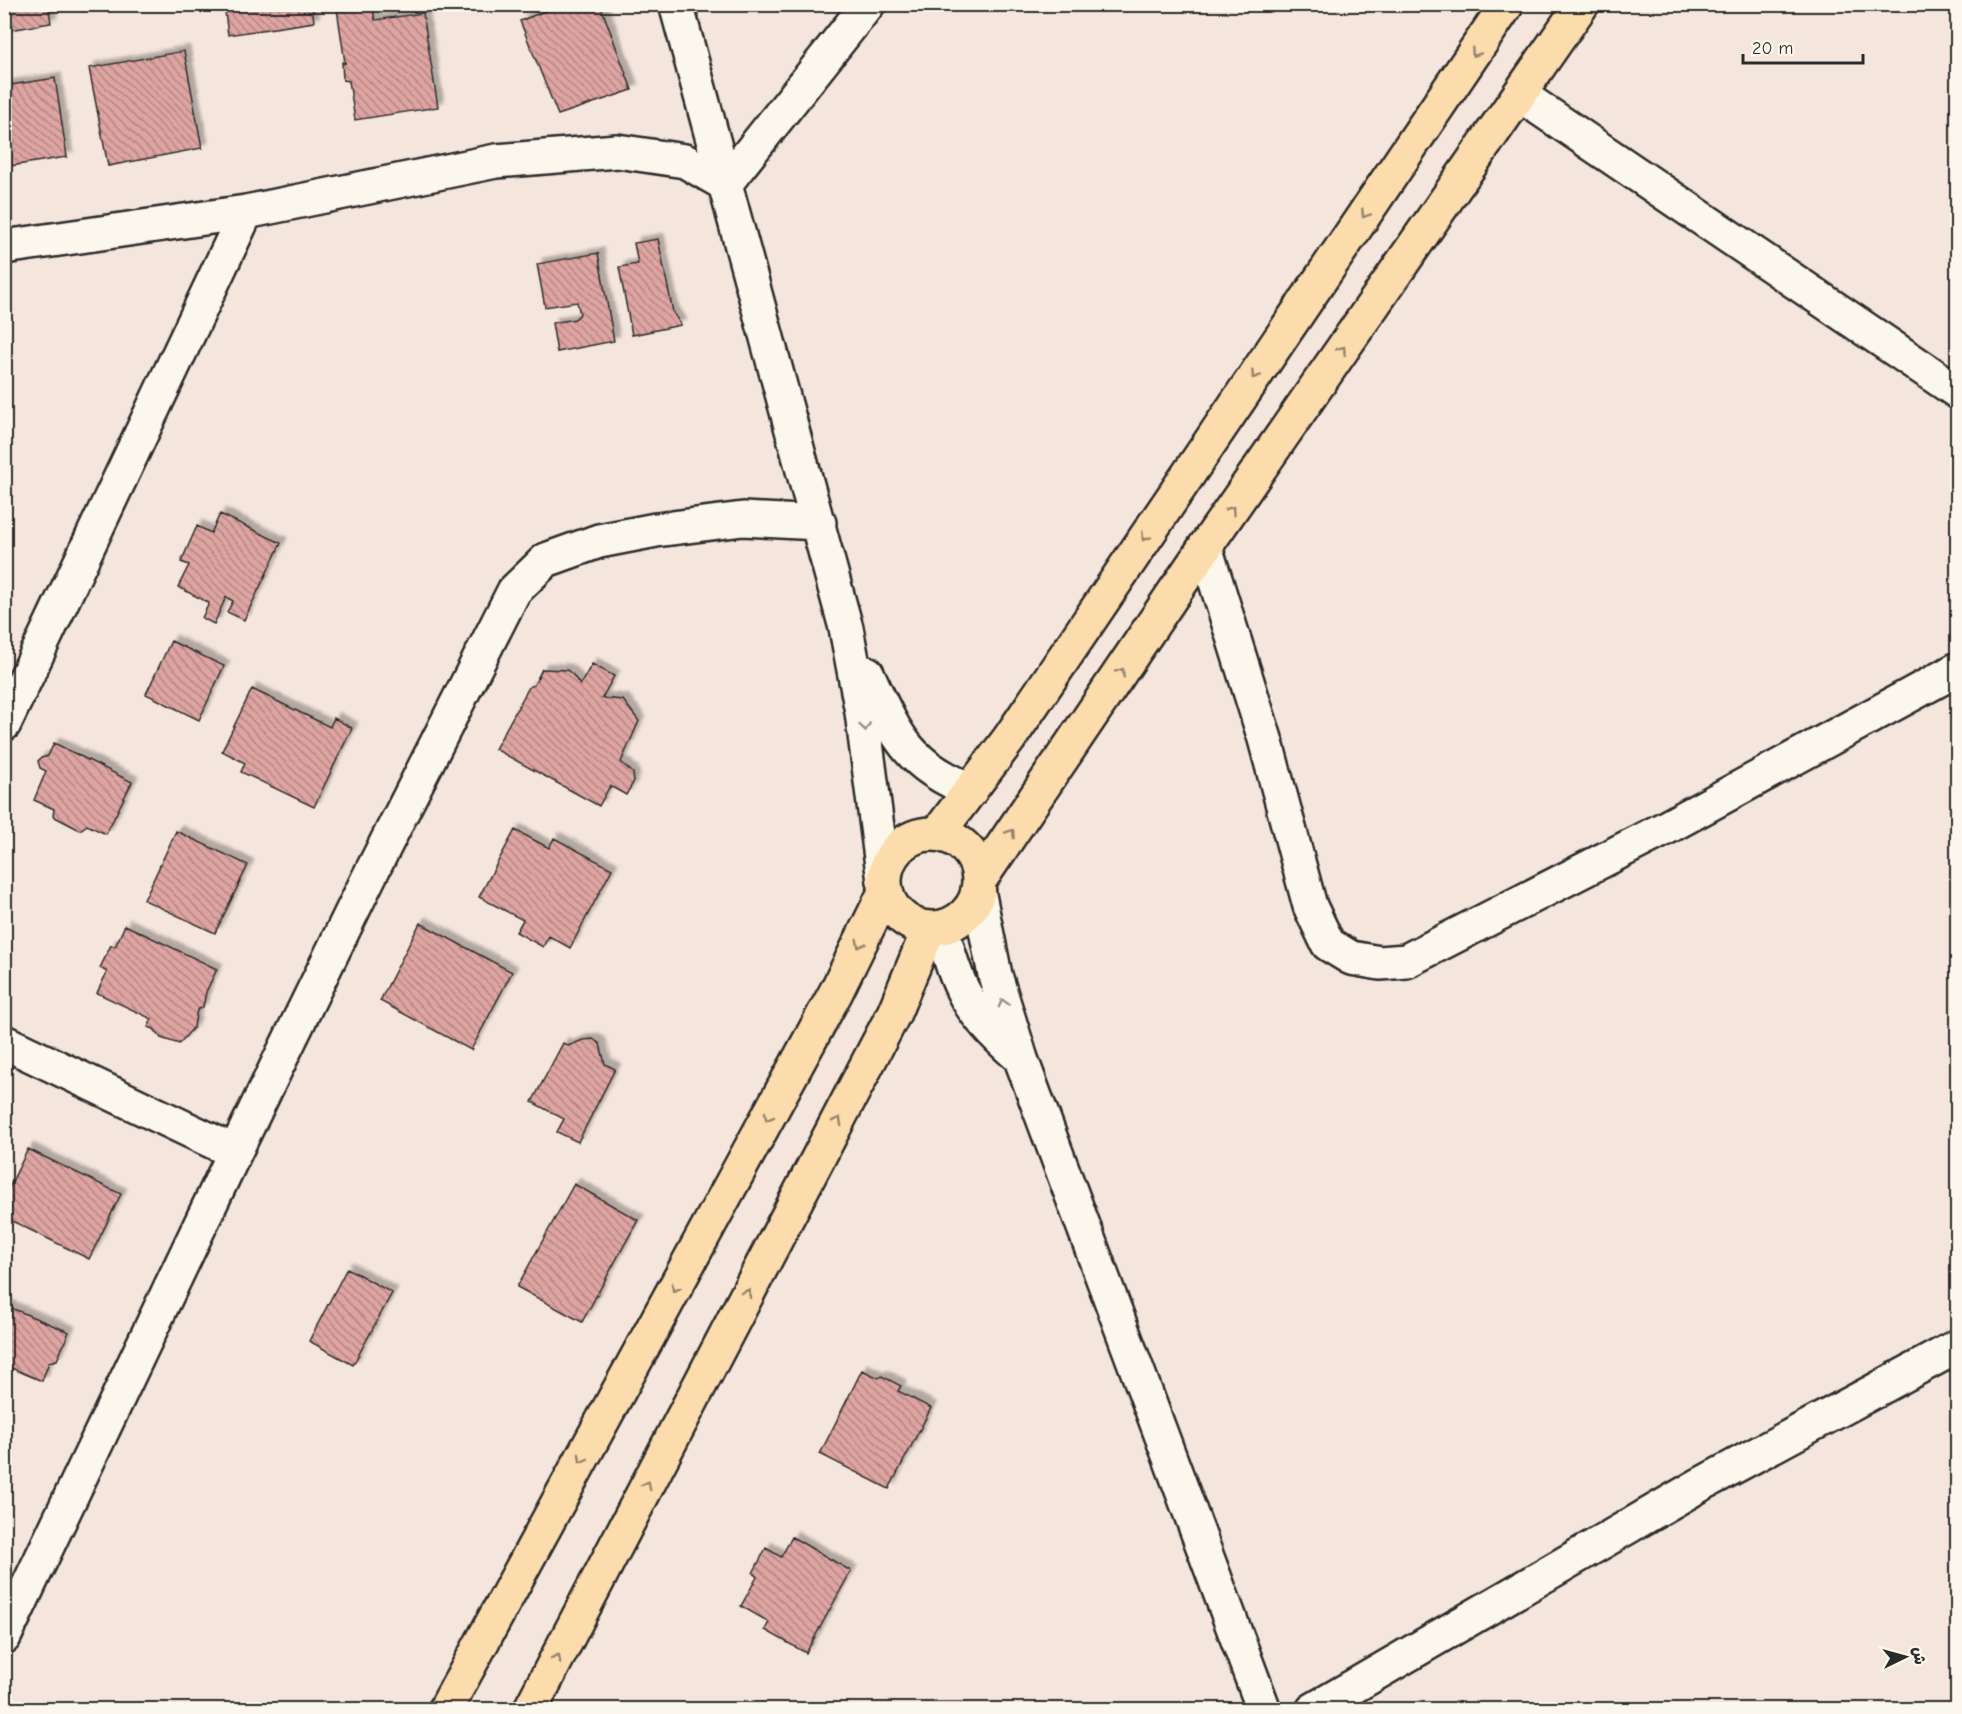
<svg xmlns="http://www.w3.org/2000/svg" width="1962" height="1714" font-family="'Comic Neue','Playpen Sans Arabic',sans-serif">
  <style>
    .building { fill: url(#building-back-hatch); stroke: #2b2b2b; stroke-width: 1.5; filter: url(#shadow) }
    .lines { fill: none; stroke-linecap: round; stroke-linejoin: round }
    .minor-casing { stroke: #2b2b2b; stroke-width: 38 }
    .major-casing { stroke: #2b2b2b; stroke-width: 38 }
    .minor { stroke: #fbf7ec; stroke-width: 33 }
    .major { stroke: #fcdcac; stroke-width: 33 }
    .oneway { stroke: #94846c }
    .oneway2 { stroke: #93918c }
  </style>
  <defs>
    <pattern id="building-back-hatch" width="6" height="6" patternUnits="userSpaceOnUse" patternTransform="scale(1.5)"><rect width="6" height="6" fill="#dea4a1"/><path d="M-1 5l2 2M0 0l6 6M5-1l2 2" fill="none" stroke="#b48683"/></pattern>
    <filter id="shadow"><feDropShadow dx="5.5" dy="-5.5" stdDeviation="1.5" flood-color="#0004"/></filter>
  </defs>
  <rect width="100%" height="100%" fill="#f5e6dd"/>
  <filter id="ink" filterUnits="userSpaceOnUse"><feTurbulence type="fractalNoise" baseFrequency=".0167" numOctaves="2"/><feDisplacementMap in="SourceGraphic" scale="12" xChannelSelector="R" yChannelSelector="G"/><feConvolveMatrix kernelMatrix="1 2 1 2 8 2 1 2 1" color-interpolation-filters="sRGB"/></filter>
  <g filter="url(#ink)">
    <path class="building" d="M4,4h44l3,19 -47,8z
      M224,4h88l2,18 -86,13z
      M366,4h6l3,16 48,-7 15,94 -83,13 -6,-39 -6,-1 -1,-18 3,1 -8,-54z
      M562,4h38l32,86 -74,25 -38,-94z
      M184,51l18,97 -94,18 -19,-98z
      M55,78l12,79 -63,10v-81z
      M658,239l15,73 8,13 -49,10 -13,-68 19,-3 -4,-21z
      M598,253l16,88 -57,11 -5,-29 23,-4 5,-5 -3,-12 -32,5 -8,-43z
      M220,514l61,29 -37,77 -17,-8 6,-11 -7,-4 -12,27 -12,-6 7,-15 -31,-16 11,-22 -8,-3 16,-36 14,7z
      M171,641l53,25 -25,54 -53,-26z
      M592,664l22,12 -12,22 21,2 16,21 -18,41 12,11 1,8 -8,14 -16,-9 -11,20 -104,-57 34,-62 5,-2 8,-16 25,1 6,5 7,10z
      M252,689l78,38 4,-9 18,10 -38,79 -73,-35 4,-9 -23,-12z
      M54,743l78,39 -26,52 -19,-9 -7,5 -27,-14 1,-7 -20,-9 12,-29 -6,-3 -2,-7 3,-3 7,-2z
      M515,830l34,18 5,-10 58,31 -42,79 -21,-12 -6,11 -27,-15 7,-12 -44,-23z
      M176,831l72,34 -33,68 -71,-33z
      M420,923l92,49 -41,78 -91,-49z
      M125,925l92,44 -11,23 -3,15 -6,3 -3,17 -15,17 -18,-6 -7,-9 -6,-2 4,-8 -55,-26 10,-21 -7,-4 11,-23 4,2z
      M593,1039l7,5 5,20 10,5 -37,73 -21,-10 7,-13 -32,-17 31,-59 5,3 15,-6z
      M28,1149l93,45 -32,65 -85,-42v-19z
      M574,1184l64,36 -56,102 -65,-35z
      M347,1268l45,25 -39,72 -44,-24z
      M4,1305l65,27 -12,28 -8,2 -7,19 -38,-16z
      M862,1370l17,8 3,-2 19,10 -3,5 33,17 -42,81 -69,-35z
      M792,1537l59,34 -45,82 -41,-23 4,-8 -28,-16 16,-29 -4,-4 13,-25 15,9z"/>
    <g class="lines">
      <g class="minor-casing">
        <path id="minor" d="M676,4l170,624 16,84 22,169
          M1520,95l438,297
          M4,247l242,-35 250,-51 121,-10 68,10 40,23 143,-180
          M1205,547l60,192 45,167 18,38 23,14 29,5 26,-2 256,-131 296,-161
          M867,673c28,60 39,92 104,117
          M4,724l242,-512
          M978,890l17,85 26,84 243,651
          M942,928c14,58 27,85 73,125
          M4,1042l231,110
          M4,1637l231,-485 133,-273 146,-288 32,-31 53,-19 57,-11 87,-11 76,4
          M1313,1710l385,-224 260,-140"/>
      </g>
      <g class="major-casing">
        <path id="major" d="M938,833l71,-94 498,-735
          M885 881a47 47 0 1 1 94 0a47 47 0 1 1-94 0Z
          M979,881l226,-334 377,-543
          M445,1710l391,-718 49,-100
          M530,1710l364,-697 35,-84"/>
      </g>
      <use href="#minor" class="minor"/>
      <use href="#major" class="major"/>
    </g>
    <defs><path id="oneway-chevron" d="M-2-3.5L2.5 0L-2 3.5" fill="none" stroke-width="1.6" stroke-linecap="round" stroke-linejoin="round" transform="scale(1.5)"/></defs>
    <g class="oneway">
      <use href="#oneway-chevron" transform="translate(1475 53) rotate(124)"/>
      <use href="#oneway-chevron" transform="translate(1365 214) rotate(124)"/>
      <use href="#oneway-chevron" transform="translate(1342 350) rotate(-55)"/>
      <use href="#oneway-chevron" transform="translate(1255 375) rotate(124)"/>
      <use href="#oneway-chevron" transform="translate(1231 510) rotate(-55)"/>
      <use href="#oneway-chevron" transform="translate(1145 537) rotate(124)"/>
      <use href="#oneway-chevron" transform="translate(1121 672) rotate(-56)"/>
      <use href="#oneway-chevron" transform="translate(1011 833) rotate(-56)"/>
      <use href="#oneway-chevron" transform="translate(860 944) rotate(116)"/>
      <use href="#oneway-chevron" transform="translate(768 1117) rotate(119)"/>
      <use href="#oneway-chevron" transform="translate(838 1121) rotate(-62)"/>
      <use href="#oneway-chevron" transform="translate(675 1288) rotate(119)"/>
      <use href="#oneway-chevron" transform="translate(747 1293) rotate(-62)"/>
      <use href="#oneway-chevron" transform="translate(582 1459) rotate(119)"/>
      <use href="#oneway-chevron" transform="translate(647 1485) rotate(-62)"/>
      <use href="#oneway-chevron" transform="translate(557 1658) rotate(-62)"/>
    </g>
    <g class="oneway2">
      <use href="#oneway-chevron" transform="translate(865 727) rotate(82)"/>
      <use href="#oneway-chevron" transform="translate(1003 1003) rotate(-106)"/>
    </g>
  </g>
  <rect width="1962" height="1714" fill="none" stroke="#fbf7ec" stroke-width="24"/>
  <rect x="12" y="12" width="1938" height="1690" fill="none" stroke="#2b2b2b" stroke-width="2" filter="url(#ink)"/>
  <g transform="translate(1905 1657) rotate(85)" stroke="#fbf7ec" stroke-width="4.5" paint-order="stroke">
  <path d="M0-4.5L10 22L0 15L-10 22Z" fill="#2b2b2b"/>
  <text y="-9" font-size="16" font-weight="bold" text-anchor="middle" fill="#2b2b2b">ش</text>
  </g>
  <path d="M1743 54v9h120v-9" fill="none" stroke="#2b2b2b" stroke-width="3"/>
  <text x="1752" y="54" font-size="18" fill="#2b2b2b" stroke="#fbf7ec" stroke-width="4.5" paint-order="stroke">20 m</text>
</svg>
